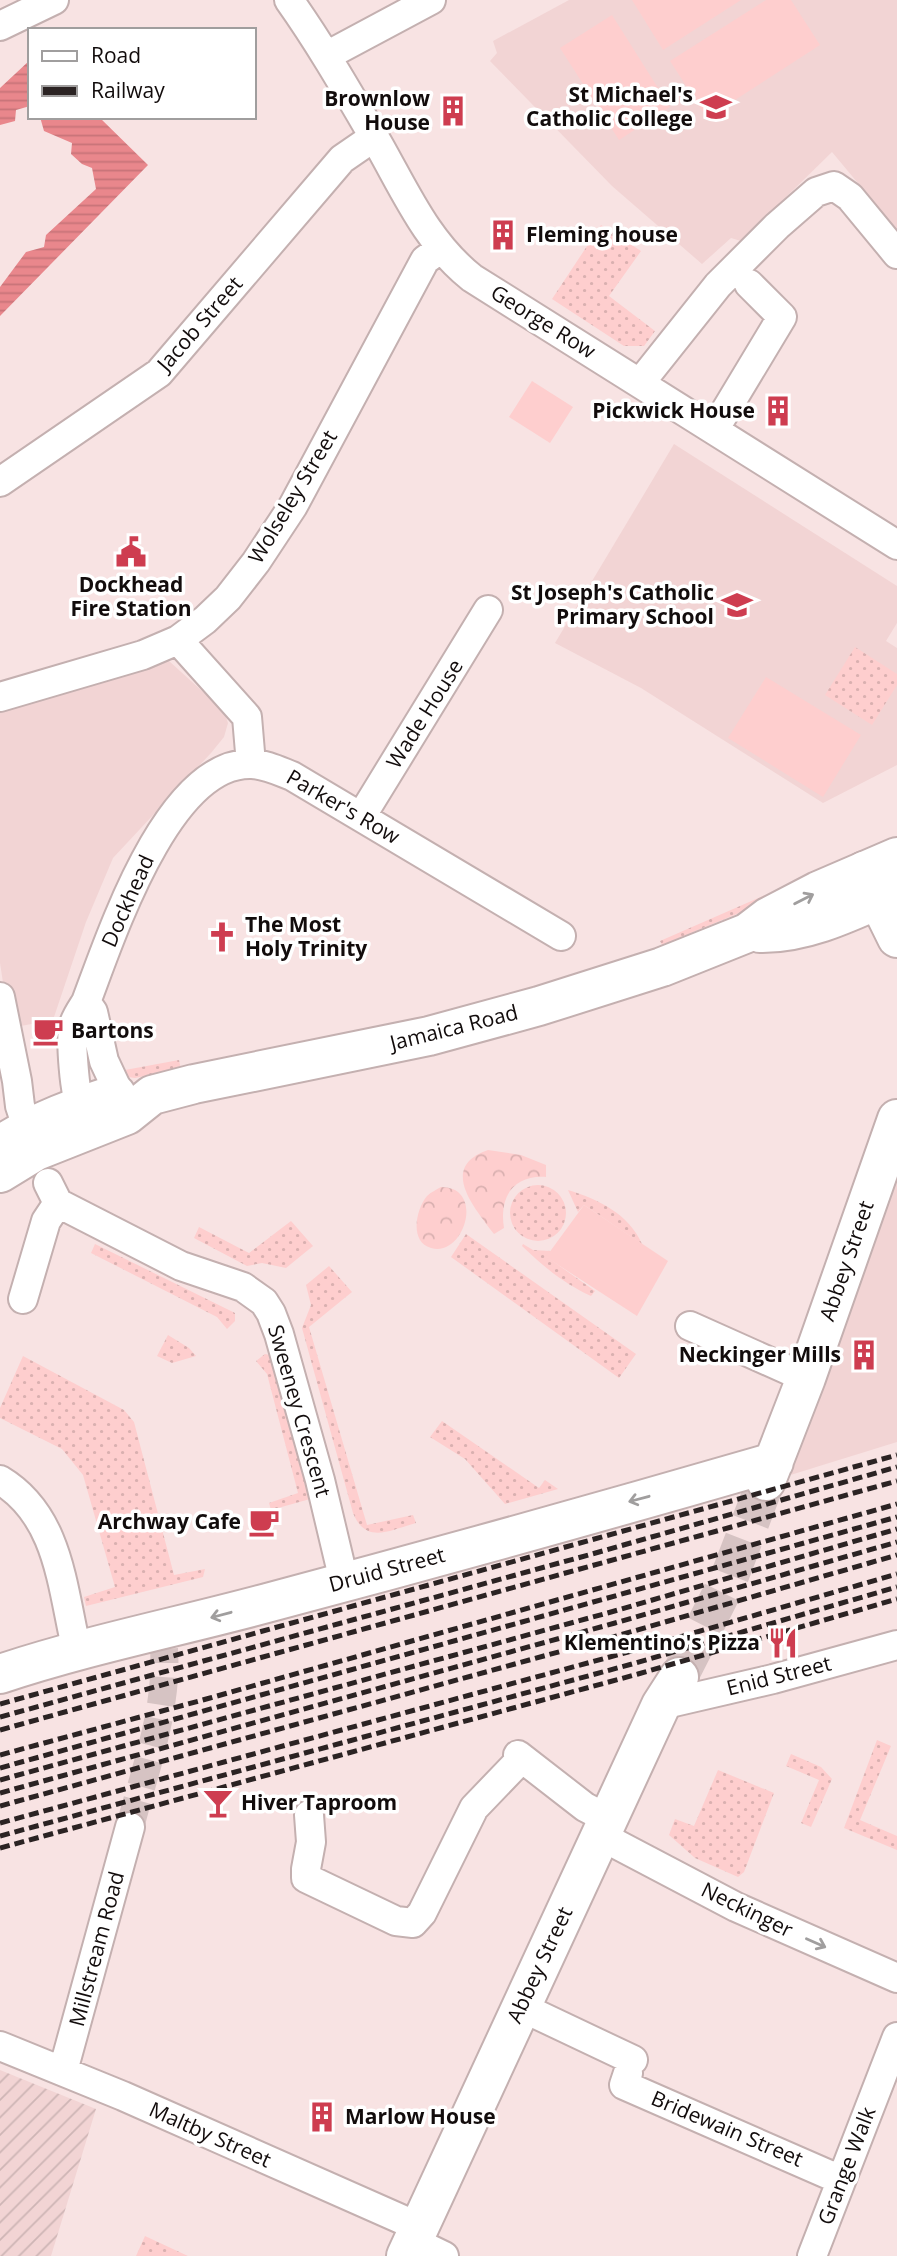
<svg xmlns="http://www.w3.org/2000/svg" width="897" height="2256" font-family="'Open Sans',sans-serif">
  <style>
    .built { fill: #f2d4d4 }
    .industrial { fill: url(#industrial-furrows) }
    .grass { fill: url(#grass-dots) }
    .park { fill: url(#park-crowns) }
    .pitch { fill: #fecece }
    .water { fill: url(#water-rules) }
    .lines { fill: none; stroke-linecap: round; stroke-linejoin: round }
    .street-tunnel { stroke: #d6c3c3; stroke-width: 28; stroke-dasharray: 28 14; stroke-linecap: butt }
    .secondary-tunnel { stroke: #d6c3c3; stroke-width: 38; stroke-dasharray: 38 19; stroke-linecap: butt }
    .street-casing { stroke: #c4b0b0; stroke-width: 32 }
    .secondary-casing { stroke: #c4b0b0; stroke-width: 42 }
    .primary-casing { stroke: #c4b0b0; stroke-width: 42 }
    .street { stroke: #fff; stroke-width: 28 }
    .secondary { stroke: #fff; stroke-width: 38 }
    .primary { stroke: #fff; stroke-width: 38 }
    .rail { stroke: #2b2323; stroke-width: 5; stroke-dasharray: 10 5; stroke-linecap: butt }
    .oneway { stroke: #a09e9e }
    .labels { text-anchor: middle; stroke-width: 7; stroke-linejoin: round; paint-order: stroke }
    .poi-label { font-size: 21px; font-weight: bold; fill: #120c0c; stroke: #fff; text-anchor: end }
    .street-label { font-size: 21px; fill: #120c0c; stroke: #fff }
  </style>
  <defs>
    <pattern id="industrial-furrows" width="10" height="10" patternUnits="userSpaceOnUse" patternTransform="scale(1.75)"><rect width="10" height="10" fill="#f2d4d4"/><path d="M-1 1l2-2M0 10L10 0M9 11l2-2" fill="none" stroke="#ceb5b5"/></pattern>
    <pattern id="grass-dots" width="8" height="8" patternUnits="userSpaceOnUse" patternTransform="scale(1.75)"><rect width="8" height="8" fill="#fecece"/><path d="M2 2h.1M6 6h.1" fill="none" stroke="#d9b0b0" stroke-width="1.8" stroke-linecap="round"/></pattern>
    <pattern id="park-crowns" width="20" height="18" patternUnits="userSpaceOnUse" patternTransform="scale(1.75)"><rect width="20" height="18" fill="#fecece"/><path d="M2 6a3 3 0 1 1 6 0M12 15a3 3 0 1 1 6 0" fill="none" stroke="#d9b0b0"/></pattern>
    <pattern id="water-rules" width="6" height="5" patternUnits="userSpaceOnUse" patternTransform="scale(1.75)"><rect width="6" height="5" fill="#e9878c"/><path d="M0 2.5h6" fill="none" stroke="#c77378"/></pattern>
  </defs>
  <rect width="100%" height="100%" fill="#f8e3e3"/>
  <path class="built" d="M569,0h328v230l-65,-78 -91,89 -10,-3 -29,26 -90,-78 -122,-125 7,-8 -4,-12z
    M674,444l223,142v37l-11,18 11,7v117l-74,38 -182,-115 -86,-45z
    M158,658l11,3 55,50 4,12 -4,14 -13,16 -98,105 -27,64 -33,98 -43,8 -10,-65v-259z
    M897,1153v289l-113,35z"/>
  <path class="industrial" d="M0,2070l96,39 -45,147h-51z"/>
  <path class="grass" d="M601,225l40,26 -32,45 46,35 -11,15h-20l-72,-47z
    M855,647l42,27v11l-25,40 -47,-30z
    M765,895l3,6 -106,44 -2,-4z
    M179,1060l2,9 -46,9 -7,-1 -3,-7z
    M510 1213a28 28 0 1 1 56 0a28 28 0 1 1-56 0Z
    M568,1190c30,9 61,24 74,54l-58,-39 -6,7z
    M291,1221l22,25 -27,22 -24,-5 -15,3 -53,-28 5,-11 50,26z
    M466,1234l170,120 -17,24 -168,-121z
    M95,1244l140,69v8l-8,8 -10,-12 -126,-64z
    M523,1244l10,6 18,1 -4,6 48,34 -4,5c-28,-13 -47,-29 -69,-50z
    M329,1266l23,26 -43,35 58,198 46,-10 3,8c-26,7 -50,22 -63,-10l-51,-185 9,-23 -5,-20z
    M168,1335l21,13 7,8 -24,7 -15,-7z
    M265,1354l5,1 3,6 37,138 -39,11 -2,-7 29,-10 -31,-119 -11,-13z
    M23,1356l101,54 10,12 40,153 31,-6 -2,8 -117,29 -2,-9 31,-10 -32,-112 -21,-26 -62,-31v-10z
    M442,1421l97,67 6,-8 13,9 -53,15 -40,-45 -35,-22z
    M877,1740l14,6 -31,74 37,16v14l-53,-22z
    M791,1754l30,13 11,12 -21,48 -10,-4 18,-43 -33,-14z
    M718,1770l56,23 -30,79 -6,5 -43,-19 -26,-23 6,-16 19,7z
    M145,2236l43,20h-52z"/>
  <path class="park" d="M488,1150l33,5 25,10v12c-33,-2 -47,20 -42,51l-10,6c-21,-28 -55,-67 -6,-84z
    M441,1187c45,0 23,71 -10,61 -22,-6 -15,-39 -4,-52 4,-4 9,-6 14,-9z"/>
  <path class="pitch" d="M632,0h109l-78,50z
    M766,0h25l29,45 -113,73 -37,-57z
    M612,15l58,92 -51,33 -59,-92z
    M532,381l41,26 -23,36 -41,-26z
    M766,677l95,58 -38,62 -95,-59z
    M584,1205l84,56 -31,55 -91,-59z"/>
  <path class="water" d="M30,60v46l-14,4 -1,11 -15,4v-37z
    M40,117h59l49,48 -148,151v-29l26,-35 18,-5 2,-12 50,-46 -4,-21 -10,-4 -11,-10 1,-11 -28,-12z"/>
  <g class="lines">
    <path class="street-tunnel" d="M130,1827c15,-58 38,-118 34,-178"/>
    <path class="secondary-tunnel" d="M679,1677l50,-99 37,-97"/>
    <g class="street-casing">
      <path id="street" d="M289,0c34,48 61,96 91,147 27,48 48,96 92,131l425,267
        M0,26l54,-26
        M328,55l103,-55
        M640,383l78,-98 59,-59 39,-34 18,-6 16,11 47,57
        M714,430l68,-113 -33,-33
        M0,482l159,-109 183,-214 32,-22
        M178,640l69,77 4,47
        M0,697l143,-42 35,-15 27,-20 23,-22 28,-36 37,-56 132,-246 15,-11
        M361,817l127,-207
        M0,997l17,84 3,25 13,39
        M86,1002l7,10 11,49 15,32
        M94,1116c-4,-3 -11,-7 -13,-10 -7,-12 -10,-65 -8,-79 2,-9 8,-17 13,-25 24,-63 81,-240 165,-238 14,0 28,7 41,12l269,160
        M48,1183l10,20 123,63 62,21 21,15 7,11 8,21 41,146 24,101
        M23,1299l23,-78 12,-18
        M690,1326l116,52
        M0,1480c60,36 62,109 77,171
        M661,1705l112,-26 124,-34
        M518,1755l67,52 23,12
        M309,1815l2,27 -5,27v9l90,43 17,2 9,-10 52,-105 48,-50
        M601,1836l135,71 161,71
        M521,2007l112,53
        M0,2046l123,50 296,131
        M63,2071l67,-244
        M628,2073l-4,12 217,95
        M413,2241l31,15
        M812,2256l85,-219"/>
    </g>
    <g class="secondary-casing">
      <path id="secondary" d="M864,871l33,67
        M766,1481l40,-103 91,-259
        M0,1674c87,-29 178,-47 267,-71 169,-45 338,-92 507,-141
        M406,2256l255,-551 18,-28"/>
    </g>
    <g class="primary-casing">
      <path id="primary" d="M760,933c47,1 94,-23 137,-42
        M5,1142c35,-22 71,-35 111,-48
        M0,1173l36,-22 91,-36 25,-20 42,-11 235,-48 110,-30 123,-39 85,-34 21,-16 50,-26 79,-34"/>
    </g>
    <use href="#street" class="street"/>
    <use href="#secondary" class="secondary"/>
    <use href="#primary" class="primary"/>
    <path class="rail" d="M0,1704l897,-249
      M0,1717l592,-163 305,-87
      M0,1730l897,-249
      M0,1755l210,-57 687,-194
      M0,1768l897,-251
      M0,1780l611,-168 286,-83
      M0,1793l615,-170 282,-81
      M0,1806l620,-171 277,-80
      M0,1823l628,-171 269,-78
      M0,1836l632,-172 265,-77
      M0,1848l638,-174 259,-75"/>
  </g>
  <defs><path id="oneway-shaft" d="M-6 0H5M1.5-3L5.5 0L1.5 3" fill="none" stroke-width="1.6" stroke-linecap="round" stroke-linejoin="round" transform="scale(1.75)"/></defs>
  <g class="oneway">
    <use href="#oneway-shaft" transform="translate(804 899) rotate(-27)"/>
    <use href="#oneway-shaft" transform="translate(639 1499) rotate(165)"/>
    <use href="#oneway-shaft" transform="translate(221 1615) rotate(165)"/>
    <use href="#oneway-shaft" transform="translate(816 1943) rotate(24)"/>
  </g>
  <defs>
    <g id="school-bare" transform="scale(2.415)"><path d="M0-5L7-2L0 1L-7-2ZM-4 1L0 2.5L4 1V4Q0 6-4 4Z" fill="#ce3d50" stroke="#fff" stroke-width="2.5" paint-order="stroke"/></g>
    <g id="building-bare" transform="scale(2.415)"><path d="M-4-6H4V6H1V3H-1V6H-4ZM-2.5-4.3h1.7v1.8h-1.7ZM.8-4.3h1.7v1.8H.8ZM-2.5-1h1.7V.8h-1.7ZM.8-1h1.7V.8H.8Z" fill="#ce3d50" stroke="#fff" stroke-width="2.5" paint-order="stroke"/></g>
    <g id="civic-bare" transform="scale(2.415)"><path d="M-.6-6.5H3V-4.5H.6V-3L4-1V1h2V6H-6V1h2V-1L-.6-3ZM-1.2 2.5V6h2.4V2.5Z" fill="#ce3d50" stroke="#fff" stroke-width="2.5" paint-order="stroke"/></g>
    <g id="church-bare" transform="scale(2.415)"><path d="M-1.2-6h2.4v3.5h3.3v2.4h-3.3V6h-2.4V-.1h-3.3v-2.4h3.3Z" fill="#ce3d50" stroke="#fff" stroke-width="2.5" paint-order="stroke"/></g>
    <g id="cafe-bare" transform="scale(2.415)"><path d="M-5.5-4.5H6V0H3Q3 3.5 0 3.5H-2.5Q-5.5 3.5-5.5 0ZM3-3.2v2h1.7v-2ZM-6 4.5H4V6H-6Z" fill="#ce3d50" stroke="#fff" stroke-width="2.5" paint-order="stroke"/></g>
    <g id="restaurant-bare" transform="scale(2.415)"><path d="M-5-6h1v4h1v-4h1v4h1v-4h1v5L-1.5 .5V6h-2V.5L-5-1ZM5-6V6H3V1.5H1.5Q1.5-4 5-6Z" fill="#ce3d50" stroke="#fff" stroke-width="2.5" paint-order="stroke"/></g>
    <g id="bar-bare" transform="scale(2.415)"><path d="M-6-5H6L.8 .8V4.5H3.5V6h-7V4.5H-.8V.8Z" fill="#ce3d50" stroke="#fff" stroke-width="2.5" paint-order="stroke"/></g>
  </defs>
  <g fill-rule="evenodd">
    <use href="#school-bare" x="716" y="107"/>
    <use href="#building-bare" x="453" y="111"/>
    <use href="#building-bare" x="503" y="235"/>
    <use href="#building-bare" x="778" y="411"/>
    <use href="#civic-bare" x="131" y="552"/>
    <use href="#school-bare" x="737" y="605"/>
    <use href="#church-bare" x="222" y="937"/>
    <use href="#cafe-bare" x="48" y="1031"/>
    <use href="#building-bare" x="864" y="1355"/>
    <use href="#cafe-bare" x="264" y="1522"/>
    <use href="#restaurant-bare" x="783" y="1643"/>
    <use href="#bar-bare" x="218" y="1803"/>
    <use href="#building-bare" x="322" y="2117"/>
  </g>
  <g class="labels">
    <g class="poi-label">
      <text x="693" y="102">St Michael's<tspan x="693" dy="24">Catholic College</tspan></text>
      <text x="430" y="106">Brownlow<tspan x="430" dy="24">House</tspan></text>
      <text x="526" y="242" text-anchor="start">Fleming house</text>
      <text x="755" y="418">Pickwick House</text>
      <text x="131" y="592" text-anchor="middle">Dockhead<tspan x="131" dy="24">Fire Station</tspan></text>
      <text x="714" y="600">St Joseph's Catholic<tspan x="714" dy="24">Primary School</tspan></text>
      <text x="245" y="932" text-anchor="start">The Most<tspan x="245" dy="24">Holy Trinity</tspan></text>
      <text x="71" y="1038" text-anchor="start">Bartons</text>
      <text x="841" y="1362">Neckinger Mills</text>
      <text x="241" y="1529">Archway Cafe</text>
      <text x="760" y="1650">Klementino's Pizza</text>
      <text x="241" y="1810" text-anchor="start">Hiver Taproom</text>
      <text x="345" y="2124" text-anchor="start">Marlow House</text>
    </g>
    <g class="street-label">
      <text transform="translate(543 322) rotate(32)" y="7">George Row</text>
      <text transform="translate(200 324) rotate(-49)" y="7">Jacob Street</text>
      <text transform="translate(293 497) rotate(-59)" y="7">Wolseley Street</text>
      <text transform="translate(425 714) rotate(-58)" y="7">Wade House</text>
      <text transform="translate(343 807) rotate(30)" y="7">Parker's Row</text>
      <text transform="translate(128 901) rotate(-66)" y="7">Dockhead</text>
      <text transform="translate(454 1028) rotate(-14)" y="7">Jamaica Road</text>
      <text transform="translate(847 1261) rotate(-71)" y="7">Abbey Street</text>
      <text transform="translate(299 1411) rotate(74)" y="7">Sweeney Crescent</text>
      <text transform="translate(387 1570) rotate(-15)" y="7">Druid Street</text>
      <text transform="translate(779 1676) rotate(-14)" y="7">Enid Street</text>
      <text transform="translate(747 1910) rotate(26)" y="7">Neckinger</text>
      <text transform="translate(97 1949) rotate(-75)" y="7">Millstream Road</text>
      <text transform="translate(540 1965) rotate(-65)" y="7">Abbey Street</text>
      <text transform="translate(727 2129) rotate(23)" y="7">Bridewain Street</text>
      <text transform="translate(210 2135) rotate(24)" y="7">Maltby Street</text>
      <text transform="translate(847 2166) rotate(-69)" y="7">Grange Walk</text>
    </g>
  </g>
  <rect x="28" y="28" width="228" height="91" fill="#ffffff" stroke="#a09e9e" stroke-width="2"/>
  <rect x="42" y="51" width="35" height="10" fill="#ffffff" stroke="#a09e9e" stroke-width="2"/>
  <text x="91" y="63" font-size="21" fill="#120c0c">Road</text>
  <rect x="42" y="86" width="35" height="10" fill="#2b2323" stroke="#a09e9e" stroke-width="2"/>
  <text x="91" y="98" font-size="21" fill="#120c0c">Railway</text>
</svg>
